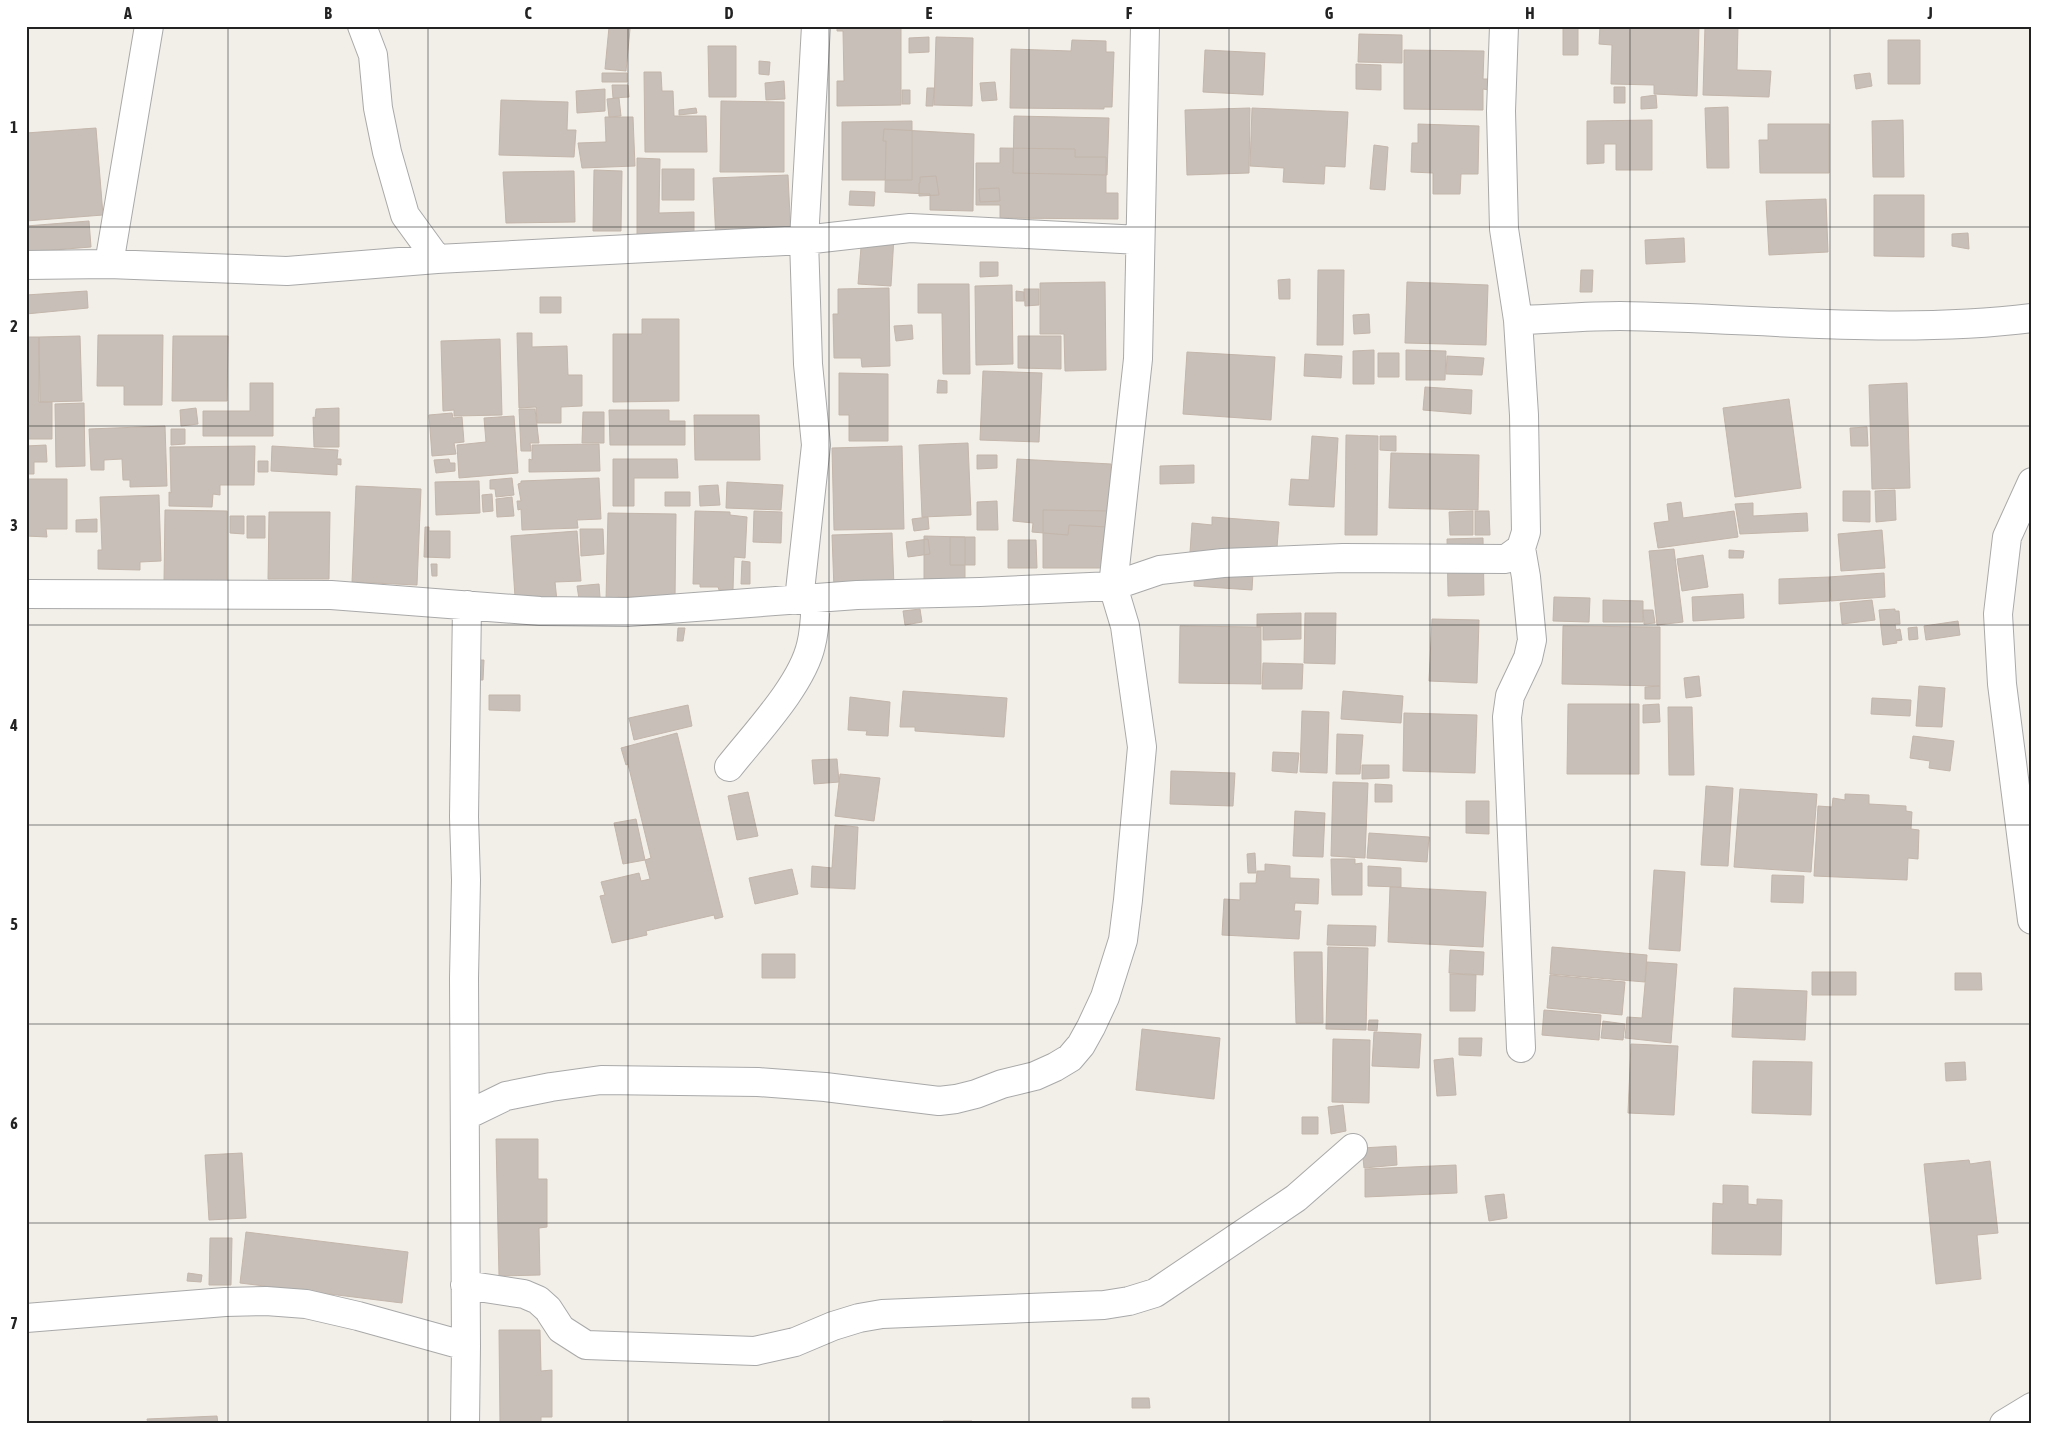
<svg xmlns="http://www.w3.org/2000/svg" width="2058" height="1450" font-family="'Asap Condensed',sans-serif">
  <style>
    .building { fill: #c7bfb8; stroke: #c4b6ab }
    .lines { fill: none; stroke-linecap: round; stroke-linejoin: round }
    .minor-casing { stroke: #a9a9a9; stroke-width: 30 }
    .minor { stroke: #fff; stroke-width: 28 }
    .grid { fill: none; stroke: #222; stroke-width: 1; stroke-opacity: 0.55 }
    .neatline { fill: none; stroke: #222; stroke-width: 2 }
    .grid-label { font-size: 16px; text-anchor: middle; font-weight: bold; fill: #222 }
  </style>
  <rect width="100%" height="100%" fill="#f2efe9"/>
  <path class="building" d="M837,26h64v79l-64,1v-25h7l-1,-50h-6z
    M1563,26h15v29h-15z
    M1600,26h99l-2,70 -43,-2v-9l-43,-1 1,-39 -13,-1z
    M1705,26h66h-33l-1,44 34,1 -2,26 -66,-2z
    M609,27l21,2 -4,42 -21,-2z
    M1359,34l43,1v28l-44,-1z
    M929,37v15l-20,1v-15z
    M936,37l37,1 -1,68 -38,-1z
    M1072,40l34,1v11h8l-2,55h-8v2l-94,-1 1,-59 60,2z
    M1888,40h32v44h-32z
    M708,46h28v51h-27z
    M1205,50l60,3 -2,42 -60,-3z
    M1404,50l80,1 -1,28h6v11l-6,-1v21l-79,-1z
    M759,61l11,1 -1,13 -10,-1z
    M1356,64l25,1v25l-25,-1z
    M644,72h17l1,19h11l1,25h32l1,36h-62z
    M602,73h25v9h-25z
    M1870,73l2,13 -16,3 -2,-14z
    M784,81l1,18 -19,1 -1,-17z
    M995,82l2,18 -15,1 -2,-18z
    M612,85h16l1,12 -16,1z
    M1614,87h11v16h-11z
    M927,88h7l-1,18h-7z
    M605,89v22l-28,2 -1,-22z
    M902,90h8v14h-8z
    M1656,95l1,13 -16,1v-12z
    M619,98l2,18 -12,1 -2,-18z
    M501,100l67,2 -1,28h9l-2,27 -75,-2z
    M721,101l63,1v70h-64z
    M1728,107l1,61h-22l-2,-60z
    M696,108l1,5 -18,2v-5z
    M1250,108l-1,65 -62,2 -2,-65z
    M1252,108l96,4 -3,55 -20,-1 -1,18 -41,-2 1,-14 -34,-2z
    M1014,116l95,2 -2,57 -94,-2z
    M605,117h28l2,49 -53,2 -4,-25 28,-1z
    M1652,120v50h-36v-26h-12v19l-17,1v-43z
    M1903,120l1,57h-31l-1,-56z
    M912,121v59h-70v-58z
    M1418,124l61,2 -1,48h-17l-1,20h-27v-21l-22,-1 1,-29h6z
    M1768,124h61v49h-69l-1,-33h9z
    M96,128l7,87 -77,6v-88z
    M884,129l90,5 -1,77 -43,-1v-16l-45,-2 1,-51h-3z
    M1374,145l14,2 -3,43 -15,-1z
    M1000,148l75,1v8h31v36h12v26l-118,-1v-13h-24v-42h24z
    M637,158l23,1 -1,54 35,-1v25h-57z
    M662,169h32v31h-32z
    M594,170l28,1 -1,60h-28z
    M574,171l1,51 -69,1 -3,-51z
    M788,175l3,62 -75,4 -3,-63z
    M936,176l3,19 -20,1v-13h1v-6z
    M999,188l1,13 -20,1 -1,-13z
    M850,191l25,1 -1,14 -25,-1z
    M1874,195h50v62l-50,-1z
    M1826,199l2,53 -59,3 -3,-54z
    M89,221l2,26 -63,5 -2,-26z
    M1968,233l1,16 -17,-3v-12z
    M862,235l32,2 -3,49 -33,-2z
    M1684,238l1,24 -39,2 -1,-24z
    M980,262h18v14l-18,1z
    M1318,270h26l-1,75h-26z
    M1581,270h12l-1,22h-12z
    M1290,279v20h-11l-1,-19z
    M1105,282l1,88 -41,1 -1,-37h-24v-51z
    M1407,282l81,3 -2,60 -81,-2z
    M918,284h51l1,90h-27l-1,-61h-24z
    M1012,285l1,79 -37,1 -1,-79z
    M889,288l1,78 -28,1 -1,-9h-27l-1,-44h5v-25z
    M1024,289h15v16l-14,1z
    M87,291l1,17 -62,6v-19z
    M1016,291l8,1v9h-8z
    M540,297h21v16h-21z
    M1369,314l1,19 -16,1 -1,-19z
    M642,319h37v82l-66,1v-68h29z
    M912,325l1,14 -17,2 -2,-15z
    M517,333h15v14l35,-1 1,29h14v31l-21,1v16h-24l-1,-16 -17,1z
    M98,335h65l-1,70h-38v-19h-27z
    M80,336l2,65 -42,1 -1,-65z
    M173,336h55l-1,65h-55z
    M1018,336h43v33l-43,-1z
    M26,337h13v65h13v37h-26z
    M500,339l2,76 -48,1v-6l-11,1 -2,-70z
    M1374,350v34h-21v-33z
    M1406,350l40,1 -1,29h-39z
    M1187,352l88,5 -4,63 -88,-6z
    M1378,353h21v24h-21z
    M1305,354l37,2 -1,22 -37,-2z
    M1447,356l37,2 -2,17 -36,-1z
    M983,371l59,2 -3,69 -59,-2z
    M839,373l49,1v67h-39v-26h-10z
    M938,380l9,1v12h-10z
    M250,383h23v53h-70v-25h47z
    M1907,383l3,105 -38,1 -3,-104z
    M1425,387l47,3 -1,24 -48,-4z
    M1789,399l12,89 -66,9 -12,-89z
    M84,403l1,63 -29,1 -1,-63z
    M196,408l2,16 -17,2 -1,-16z
    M339,408v39h-25l-1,-30 2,1 1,-9z
    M519,409h16l4,34h-9l1,8h-10z
    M609,410h60v11h16v24h-75z
    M583,412h21v31h-22z
    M452,413l1,5 9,-1 2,25 -10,1 2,11 -24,2 -3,-41z
    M694,415h65l1,45h-65z
    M514,416l4,57 -59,5 -2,-33 29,-3 -2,-24z
    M165,426l2,60 -37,1v-7h-7l-1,-21 -18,1v10h-13l-2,-41z
    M1867,427l1,19h-17l-1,-18z
    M171,429h14v15l-14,1z
    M1346,435l32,1 -1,99h-32z
    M1312,436l26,2 -4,69 -45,-2 2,-26 18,1z
    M1380,436h16v15l-16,-1z
    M968,443l3,72 -49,2 -3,-72z
    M599,444l1,27 -71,1v-13l3,1v-15z
    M46,445l1,17h-13v12h-8v-28z
    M255,446l-1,39h-34v10l-7,-1 -1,13 -43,-1v-14l2,1 -1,-46z
    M272,446l66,4 -1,9h4v6l-4,-1v11l-66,-4z
    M902,446l2,83 -70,1 -2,-82z
    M1391,453l88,2 -1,55 -89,-2z
    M977,455h20v13l-20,1z
    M449,459l1,4h5v8l-19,2 -2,-13z
    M613,459h64l1,19h-44v28h-21z
    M1017,459l94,5 -3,63 -39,-2 -1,10 -36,-3 1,-9 -20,-2z
    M258,461h10v11h-10z
    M1194,465v18l-34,1v-18z
    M512,478l2,17 -18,2 -1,-8h-5v-9z
    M599,478l2,41 -24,1 1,8 -56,2 -1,-21 -3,1 -1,-9h4l-3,-17 3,-1v-2z
    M26,479h41v50h-21l1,8 -21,-1z
    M479,481l1,32 -44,2 -1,-33z
    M727,482l56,3 -2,25 -55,-2z
    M718,485l2,20 -20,1 -1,-20z
    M356,486l65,3 -4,96 -65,-3z
    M1895,490l1,30 -20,2 -1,-31z
    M1843,491h27v31l-27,-1z
    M665,492h25v14h-25z
    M492,494l1,17 -10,1 -1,-17z
    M159,495l2,66 -21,1v8l-42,-1v-19h4l-2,-53z
    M512,497l2,19 -17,1 -1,-18z
    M997,501l1,29h-21v-28z
    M1681,502l2,16 51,-7 4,26 -80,11 -4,-25 15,-2 -2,-17z
    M1753,503v13l54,-3 1,18 -68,3 -5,-30z
    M165,510l62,1v71h-63z
    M1043,510l71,1 -1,57h-70z
    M695,511l35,1v3l17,2 -2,41 -11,-1 -1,33h-14l-1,-3h-18v-3h-7z
    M754,511l28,1 -1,31 -28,-1z
    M1473,511v24h-23l-1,-23z
    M1475,511h14l1,24h-15z
    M269,512h61l-1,67h-61z
    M608,513l68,1 -1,85 -8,-2h-49v4h-12z
    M230,516h14v18l-14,-1z
    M247,516h18v22h-18z
    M928,517l1,12 -15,2 -2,-12z
    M1212,517l67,5 -4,51 -22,-1 -1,18 -58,-4 1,-19h-6l3,-44 20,2z
    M97,519v13h-21v-12z
    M425,527h4v4h21v27l-26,-1z
    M580,529h23l1,25 -23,2z
    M1882,530l3,38 -44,3 -3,-37z
    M577,531l4,50 -26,1 2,19 -24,2 -1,-7 -17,1 -4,-61z
    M892,533l2,54 -60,2 -2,-54z
    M924,536l41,1v43l-41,-1z
    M950,537h25v28h-25z
    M1483,538l1,57 -36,1 -1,-57z
    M928,539l2,15 -22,3 -2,-15z
    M1008,540h28l1,28h-29z
    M1674,549l9,73 -26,3 -8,-74z
    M1729,550l15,1 -1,7h-14z
    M1703,555l5,32 -26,4 -5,-32z
    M742,561l8,1v22h-9z
    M431,564h6v12h-5z
    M1884,573l1,24 -54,4 -2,-24z
    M1829,577l1,24 -51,3v-25z
    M599,584l1,13 -21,2 -2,-13z
    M1743,594l1,24 -51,3 -1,-24z
    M1554,597l36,1 -1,24 -36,-1z
    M1603,600l40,1v21h-40z
    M1872,600l3,20 -33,4 -2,-21z
    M920,609l2,13 -17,3 -2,-14z
    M1895,609v2h4l1,13h-5l1,6 4,-1 2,11 -6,1 1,2 -14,2 -4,-35z
    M1643,610h10l2,13 -11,1z
    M1301,613v26l-38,1v-14l-6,1v-13z
    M1305,613h31l-1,51 -31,-1z
    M1432,619l47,1 -2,63 -48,-2z
    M1958,621l2,14 -34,5 -2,-14z
    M1180,626l81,1v57l-82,-1z
    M1563,626l97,1v59l-98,-2z
    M1917,627l1,12 -9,1 -1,-12z
    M678,628h7l-2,13h-6z
    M471,660h13l-1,20h-12z
    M1263,663l40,1 -1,25h-40z
    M1699,676l2,20 -15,2 -2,-20z
    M1660,686v13h-15v-12z
    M1919,686l26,2 -3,39 -26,-1z
    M903,691l104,7 -3,39 -89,-6v-4h-15z
    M1343,691l60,5 -2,27 -60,-4z
    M489,695h31v16l-31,-1z
    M850,697l40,5 -2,34 -22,-1 1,-4 -19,-1z
    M1872,698l39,2 -1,16 -39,-2z
    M1568,704h71v70h-72z
    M1659,704l1,18 -17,1v-18z
    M688,705l4,21 -58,14 -5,-22z
    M1668,707h24l2,68h-25z
    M1302,711l27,1 -2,61 -27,-1z
    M1404,713l73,2 -2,58 -72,-2z
    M677,733l46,184 -8,2 -1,-4 -68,16 1,4 -35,8 -12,-47 5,-1 -4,-13 38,-9 2,8 9,-2 -5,-19 6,-2 -23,-94 -2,1 -5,-17z
    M1337,734l26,1 -3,39h-24z
    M1913,736l41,5 -4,30 -21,-3 1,-7 -20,-3z
    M1273,752l26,1 -2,20 -25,-2z
    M837,759l2,23 -25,2 -2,-24z
    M1362,765h27v13l-27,1z
    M1171,771l64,2 -2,33 -63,-2z
    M840,774l40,4 -6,43 -39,-5z
    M1333,782l35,1 -3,75 -34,-2z
    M1375,784l17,1v17h-17z
    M1706,786l27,2 -5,78 -27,-1z
    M1740,789l77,5 -6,78 -77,-5z
    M748,792l10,44 -21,4 -9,-44z
    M1845,794l24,1v9l37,2v5l6,1 -1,17 8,1 -1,29 -10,-1 -1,22 -93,-4 4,-70 14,1 1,-9 12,2z
    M1466,801h23v33l-23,-1z
    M1295,811l30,2 -2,44 -30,-1z
    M636,819l9,41 -22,4 -9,-41z
    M835,825l23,2 -3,62 -44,-2 1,-21 20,2z
    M1369,833l60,4 -2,25 -60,-4z
    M1255,853l1,20h-8l-1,-19z
    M1331,859h24v5l7,-1v32h-30z
    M1265,864l25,2v12l29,1 -1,25 -23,-1 -1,8h7l-2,28 -77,-4 2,-36 16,1v-17h16l1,-12h8z
    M1368,866l33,2v19l-33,-1z
    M792,869l6,25 -43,10 -6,-26z
    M1654,870l31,2 -5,79 -31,-2z
    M1772,875l32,1 -1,27 -32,-1z
    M1390,887l96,5 -3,55 -95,-5z
    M1328,925l48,1 -1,20 -48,-1z
    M1328,947l40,1 -2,82 -40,-1z
    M1552,947l95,8 -2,27 -95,-8z
    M1450,950l34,2 -1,23 -34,-2z
    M1294,952h28l1,71h-27z
    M762,954h33v24h-33z
    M1647,962l30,2 -6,79 -46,-5 2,-21 15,1z
    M1812,972h44v23h-44z
    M1955,973h26l1,17h-27z
    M1450,974l26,1 -1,36h-25z
    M1550,975l75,7 -3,33 -75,-7z
    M1734,988l73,3 -2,49 -73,-3z
    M1544,1010l57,5 -2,25 -57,-5z
    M1369,1020h9l-1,11 -9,-1z
    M1603,1021l22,3 -2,16 -22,-2z
    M1142,1029l78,9 -6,61 -78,-9z
    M1374,1032l47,2 -2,34 -47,-2z
    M1459,1038h23l-1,18 -22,-1z
    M1333,1039l37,1 -1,63 -37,-1z
    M1631,1044l47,2 -4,69 -46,-2z
    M1453,1058l3,37 -19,1 -3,-36z
    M1753,1061l59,1 -1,53 -59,-2z
    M1965,1062l1,18 -20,1 -1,-18z
    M1343,1105l3,26 -15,3 -3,-27z
    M1302,1117h16v17h-16z
    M496,1139h42v40h9v48l-8,1 1,47 -41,1z
    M1396,1146l1,19 -33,3 -2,-20z
    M242,1153l4,65 -37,2 -4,-65z
    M1969,1160l1,4 20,-3 8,72 -21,2 4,44 -45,5 -12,-120z
    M1456,1165l1,28 -92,4v-28z
    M1723,1185l25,1v18l9,1v-6l25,1 -1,55 -69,-1 1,-51 10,1z
    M1504,1194l3,24 -18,3 -4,-25z
    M246,1232l162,20 -6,51 -162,-20z
    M210,1238h22l-1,47h-22z
    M188,1273l14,2 -1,7 -14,-1z
    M499,1330h41l1,41 11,-1v47h-11v7h-41z
    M1132,1398h17l1,10h-18z
    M217,1416l1,8h-70l-1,-5z
    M943,1421h29v3h-29z"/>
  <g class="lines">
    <g class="minor-casing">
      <path id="minor" d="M362,26l11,29 5,53 9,44 18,63 32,44
        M109,264l40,-238
        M26,265l83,-1 178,7 150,-12 367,-19 106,-12 230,12
        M1518,320c34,-1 68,-4 102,-4 137,2 275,19 412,2
        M2032,482l-25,55 -9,77 4,70 30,236
        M26,594l305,1 209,16 88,1 229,-17 123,-3 133,-6 47,-16 63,-7 120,-5 163,1 15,-11 5,-16 -2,-117 -6,-95 -14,-91 -3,-118 3,-85
        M799,600l17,-155 -8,-81 -4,-124 12,-214
        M729,767c26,-33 73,-82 82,-122 4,-15 4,-31 5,-47
        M1521,1048l-14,-331 3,-21 18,-38 4,-18 -6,-63 -5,-29
        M465,1116l41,-20 45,-9 50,-7 157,2 67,5 114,14 17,-2 20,-5 26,-10 33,-8 20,-9 15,-9 11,-13 10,-18 14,-30 18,-57 5,-40 14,-153 -17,-121 -12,-40 25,-227 7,-333
        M465,1285l59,9 14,6 10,9 13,20 25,16 169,6 40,-9 38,-16 26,-8 23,-4 222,-9 25,-4 26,-8 141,-95 57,-50
        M26,1318l199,-16 41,-1 40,3 52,12 108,30
        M465,1424l1,-78 -2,-368 2,-98 -2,-63 3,-212
        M2004,1424l28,-17"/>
    </g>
    <use href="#minor" class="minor"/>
  </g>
  <path class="grid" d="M228,26v1398M428,26v1398M628,26v1398M829,26v1398M1029,26v1398M1229,26v1398M1430,26v1398M1630,26v1398M1830,26v1398M26,227h2006M26,426h2006M26,625h2006M26,825h2006M26,1024h2006M26,1223h2006"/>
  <rect width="2058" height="1450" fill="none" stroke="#ffffff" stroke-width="55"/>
  <rect x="28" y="28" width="2002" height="1394" class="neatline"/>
  <g class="grid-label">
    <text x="128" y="19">A</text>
    <text x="328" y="19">B</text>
    <text x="528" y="19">C</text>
    <text x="729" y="19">D</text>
    <text x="929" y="19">E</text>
    <text x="1129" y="19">F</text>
    <text x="1329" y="19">G</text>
    <text x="1530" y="19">H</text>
    <text x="1730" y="19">I</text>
    <text x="1930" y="19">J</text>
    <text x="14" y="133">1</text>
    <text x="14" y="332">2</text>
    <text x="14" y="531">3</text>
    <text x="14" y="731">4</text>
    <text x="14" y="930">5</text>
    <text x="14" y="1129">6</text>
    <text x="14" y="1329">7</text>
  </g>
</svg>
